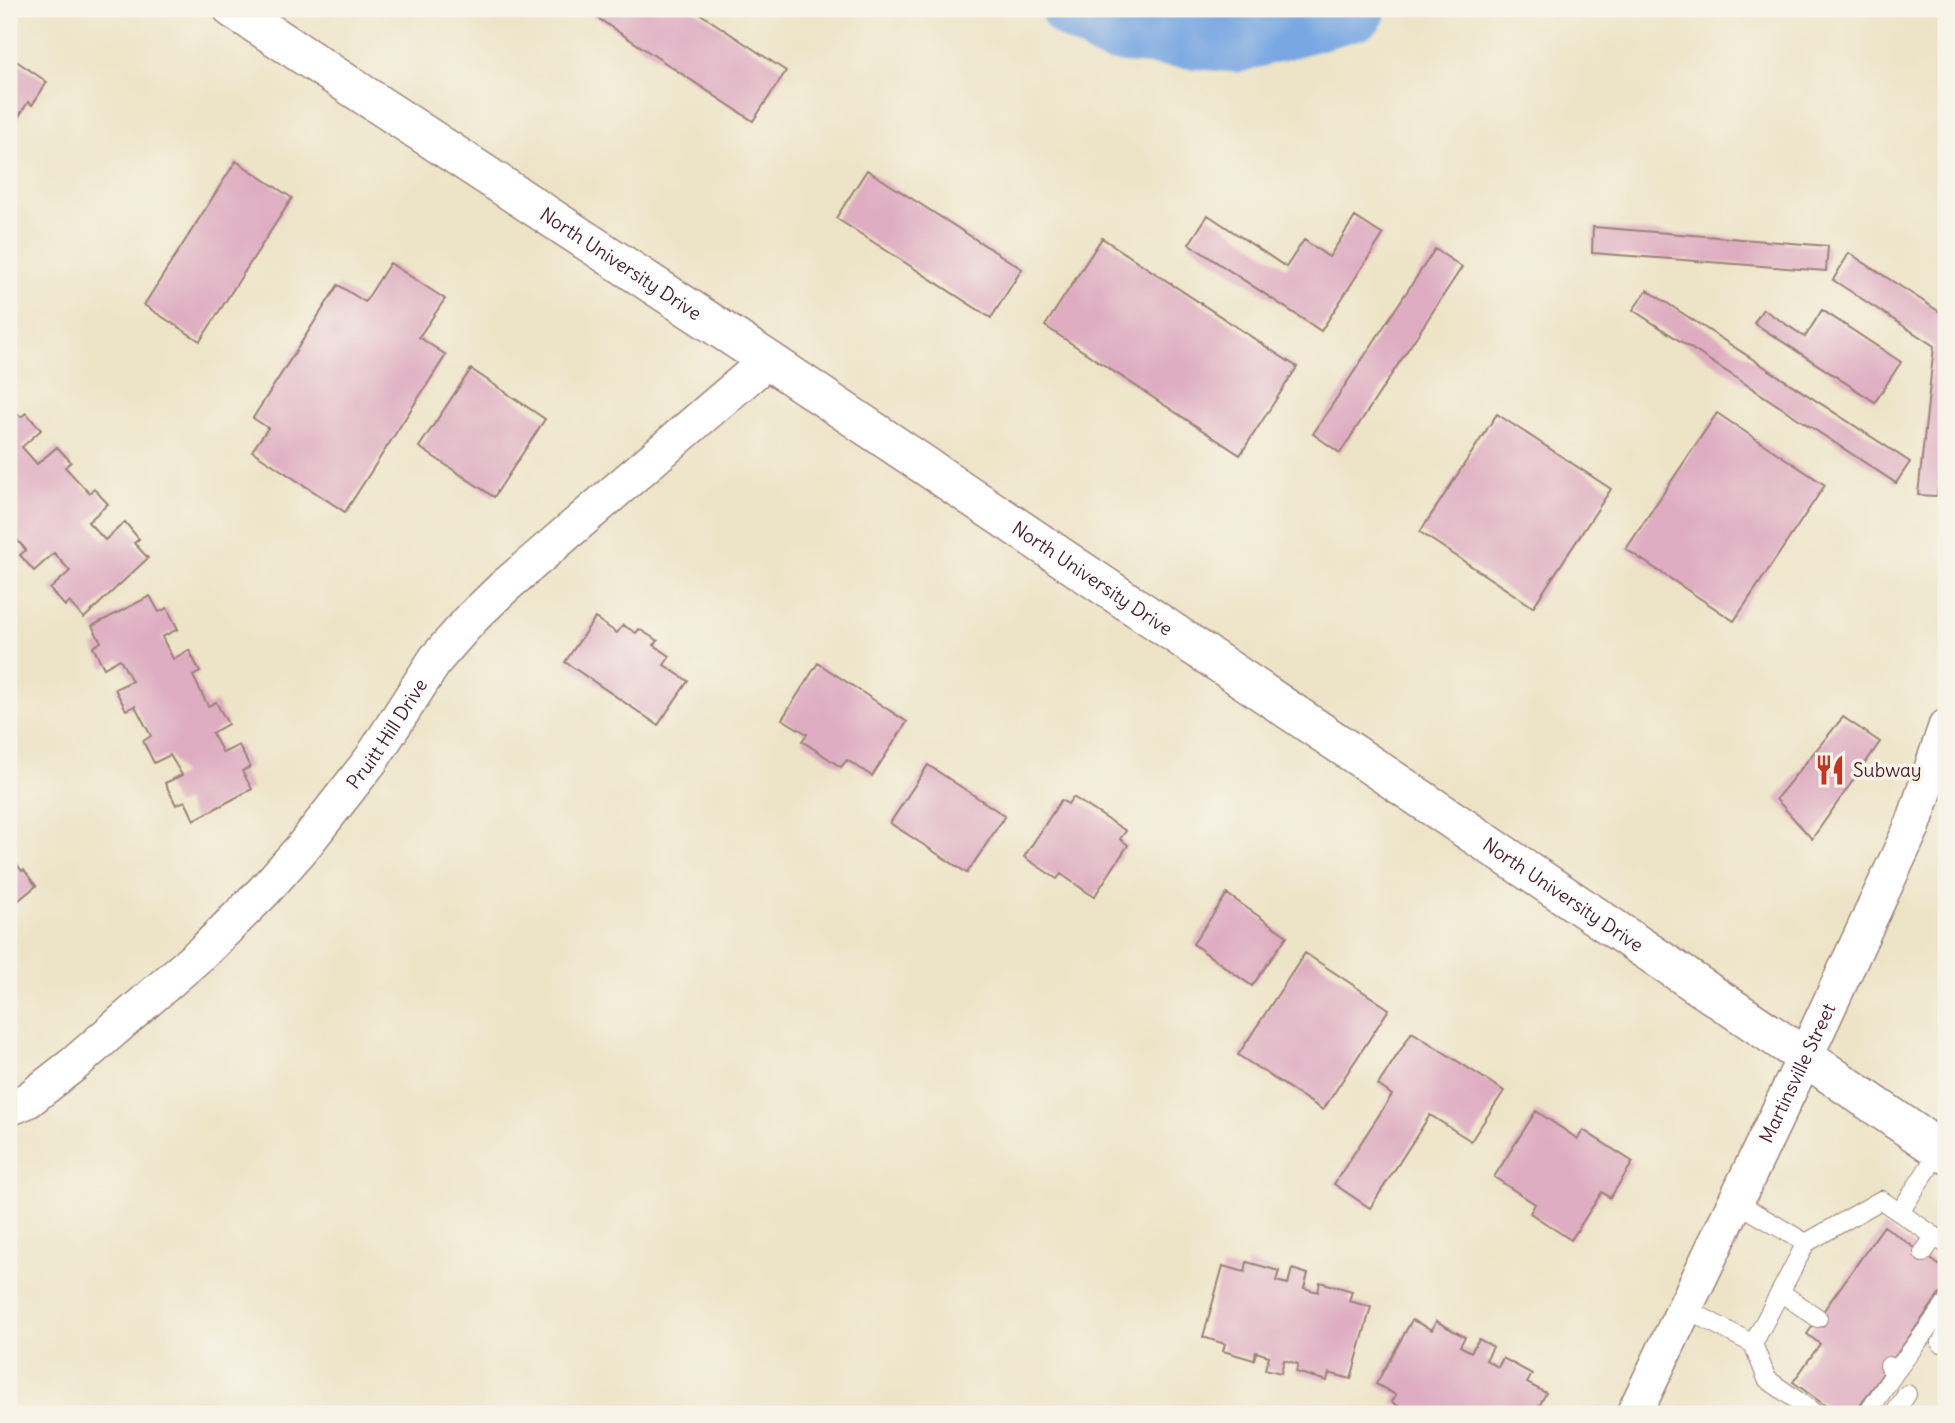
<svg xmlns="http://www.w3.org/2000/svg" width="1955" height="1423" font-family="Delius,sans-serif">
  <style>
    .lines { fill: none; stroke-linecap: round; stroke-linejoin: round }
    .river { stroke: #78a7e2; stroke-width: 61 }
    .building { fill: #deadc1 }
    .service-casing { stroke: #9c8279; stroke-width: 20 }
    .minor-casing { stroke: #9c8279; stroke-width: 38 }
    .secondary-casing { stroke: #9c8279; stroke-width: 41 }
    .service { stroke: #fff; stroke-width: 18 }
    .minor { stroke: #fff; stroke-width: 35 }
    .secondary { stroke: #fff; stroke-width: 38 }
    .labels { text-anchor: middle; stroke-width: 7; stroke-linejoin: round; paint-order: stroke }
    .street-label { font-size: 19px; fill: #4a1f2b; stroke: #f7f3e8 }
    .poi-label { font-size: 19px; fill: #4a1f2b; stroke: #f7f3e8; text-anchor: start }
  </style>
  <rect width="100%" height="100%" fill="#f7f3e8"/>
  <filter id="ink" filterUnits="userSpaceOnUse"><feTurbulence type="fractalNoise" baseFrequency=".0143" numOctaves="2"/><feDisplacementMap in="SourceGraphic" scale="14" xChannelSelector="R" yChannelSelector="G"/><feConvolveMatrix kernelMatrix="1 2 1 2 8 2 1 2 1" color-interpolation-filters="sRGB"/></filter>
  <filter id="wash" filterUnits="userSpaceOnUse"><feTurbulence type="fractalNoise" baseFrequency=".00686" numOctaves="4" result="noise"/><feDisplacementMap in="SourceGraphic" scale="28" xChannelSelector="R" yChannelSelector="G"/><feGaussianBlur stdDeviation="1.57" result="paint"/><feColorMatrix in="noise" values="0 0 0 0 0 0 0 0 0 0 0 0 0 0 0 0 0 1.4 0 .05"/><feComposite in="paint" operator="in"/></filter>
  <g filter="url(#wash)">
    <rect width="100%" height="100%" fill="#ede4c7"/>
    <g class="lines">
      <path class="river" d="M1071,9l40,22 126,11 119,-33"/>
    </g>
    <g id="blocks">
      <path class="building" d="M584,9h109l93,62 -33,50z
        M9,56l38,26 -15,23 -4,-3 -19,30z
        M236,161l56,37 -92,143 -56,-36z
        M867,170l155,99 -31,49 -155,-100z
        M1208,215l78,52 18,-27 25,17 26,-40 28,18 -62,96 -132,-87z
        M1593,227l235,19 -2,25 -234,-18z
        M1102,238l195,129 -57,88 -195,-129z
        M1435,249l27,18 -122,186 -27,-19z
        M1849,253l97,63v97l-9,83 -19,-1 16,-149 -101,-66z
        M390,263l55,36 -26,38 27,18 -101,157 -93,-61 16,-23 -15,-10 85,-133 27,17z
        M1647,290l263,172 -14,21 -263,-173z
        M1763,309l42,28 17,-27 79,52 -26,40 -121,-79z
        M471,369l74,50 -51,78 -75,-50z
        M9,404l12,13 5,-4 15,17 -19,17 15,17 20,-17 14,15 -6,5 24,26 5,-4 14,15 -20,18 17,18 20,-18 14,17 -5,4 14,15 -64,60 -15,-16 -4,4 -15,-17 20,-18 -16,-18 -20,18 -14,-16 6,-5 -17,-19z
        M1717,413l108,72 -91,136 -108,-72z
        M1497,414l114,75 -78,118 -113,-75z
        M150,596l9,16 8,-4 11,21 -16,8 11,22 16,-9 11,22 -7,4 15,30 8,-4 12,22 -16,9 11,20 16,-8 11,22 -8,4 10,18 -58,31 -9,-19 -9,4 -11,-22 17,-8 -12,-20 -16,8 -11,-22 8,-5 -16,-30 -9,4 -11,-21 17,-8 -12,-22 -16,9 -11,-21 8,-5 -9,-16z
        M595,618l22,15 6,-8 13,8 3,-4 19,12 -4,4 16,11 -6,9 24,16 -30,44 -93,-63z
        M818,663l89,59 -35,54 -25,-16 -6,7 -39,-26 5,-7 -25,-15z
        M1843,717l37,25 -68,97 -36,-40z
        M928,765l77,51 -38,57 -77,-50z
        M1073,797l53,34 -6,8 8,6 -34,52 -33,-23 -4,5 -33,-22 37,-57 7,4z
        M9,855l13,16 2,-1 12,16 -27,22z
        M1227,894l60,42 -35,50 -59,-42z
        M1305,953l84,56 -66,101 -85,-55z
        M1412,1032l92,59 -33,50 -41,-26 -60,93 -36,-24 58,-89 -14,-10z
        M1536,1111l42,28 5,-9 50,32 -23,36 -8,-6 -31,48 -41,-27 5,-9 -41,-27z
        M1884,1226l62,44v15l-92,129h-17l-44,-32 27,-38 -13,-10z
        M1247,1262l32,9 -3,10 12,3 4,-15 16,5 -4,14 14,4 2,-10 32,9 -3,10 22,6 -20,72 -22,-6 -2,8 -31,-9 2,-8 -14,-4 -3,13 -16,-4 4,-13 -13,-4 -2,8 -31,-9 2,-7 -22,-7 20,-71 22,6z
        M1412,1320l20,10 4,-9 29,16 -5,9 11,6 8,-13 14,8 -7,13 12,7 5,-9 29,16 -5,9 19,10 -11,21h-105l-6,-3 -2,3h-10l-20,-12 4,-7 -20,-11z"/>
    </g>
  </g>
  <g filter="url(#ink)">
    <use href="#blocks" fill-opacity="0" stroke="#9c8279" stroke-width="2"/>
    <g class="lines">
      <g class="service-casing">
        <path id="service" d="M1900,1212l40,-62
          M1806,1243l75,-43 65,44
          M1923,1253l12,-17
          M1780,1292l38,26
          M1685,1308l68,36 53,-101 -70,-41
          M1941,1343l5,-9
          M1753,1344l14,35 49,35
          M1889,1366l7,5 50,-67
          M1867,1414l29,-43
          M1894,1414l13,-20"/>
      </g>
      <g class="minor-casing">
        <g id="minor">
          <path id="s1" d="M9,1108l19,-8 46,-36 131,-114 59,-59 38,-43 69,-88 65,-101 36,-41 32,-31 264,-227"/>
          <path id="s2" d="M1634,1414l171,-357 108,-232 33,-98"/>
        </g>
      </g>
      <g class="secondary-casing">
        <g id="secondary">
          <path id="s3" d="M233,9l535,351 1037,697 141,97"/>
        </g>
      </g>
      <use href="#service" class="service"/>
      <use href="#minor" class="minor"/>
      <use href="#secondary" class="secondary"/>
    </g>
  </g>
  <defs>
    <g id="restaurant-bare" transform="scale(2.415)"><path d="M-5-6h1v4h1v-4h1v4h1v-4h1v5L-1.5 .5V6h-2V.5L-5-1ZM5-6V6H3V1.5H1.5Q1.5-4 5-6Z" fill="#c8321e" stroke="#f7f3e8" stroke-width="2.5" paint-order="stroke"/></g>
  </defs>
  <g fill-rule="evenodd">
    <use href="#restaurant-bare" x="1830" y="770"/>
  </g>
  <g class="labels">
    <g class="street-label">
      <text dy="7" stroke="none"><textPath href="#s3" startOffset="464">North University Drive</textPath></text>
      <text dy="7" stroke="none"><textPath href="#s3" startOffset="1031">North University Drive</textPath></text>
      <text dy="7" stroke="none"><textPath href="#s1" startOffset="536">Pruitt Hill Drive</textPath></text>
      <text dy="7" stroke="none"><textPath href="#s3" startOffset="1598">North University Drive</textPath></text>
      <text dy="7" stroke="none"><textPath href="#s2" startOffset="378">Martinsville Street</textPath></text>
    </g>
    <g class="poi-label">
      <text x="1853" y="777">Subway</text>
    </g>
  </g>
  <rect width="1955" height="1423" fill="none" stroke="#f7f3e8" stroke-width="35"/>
</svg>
